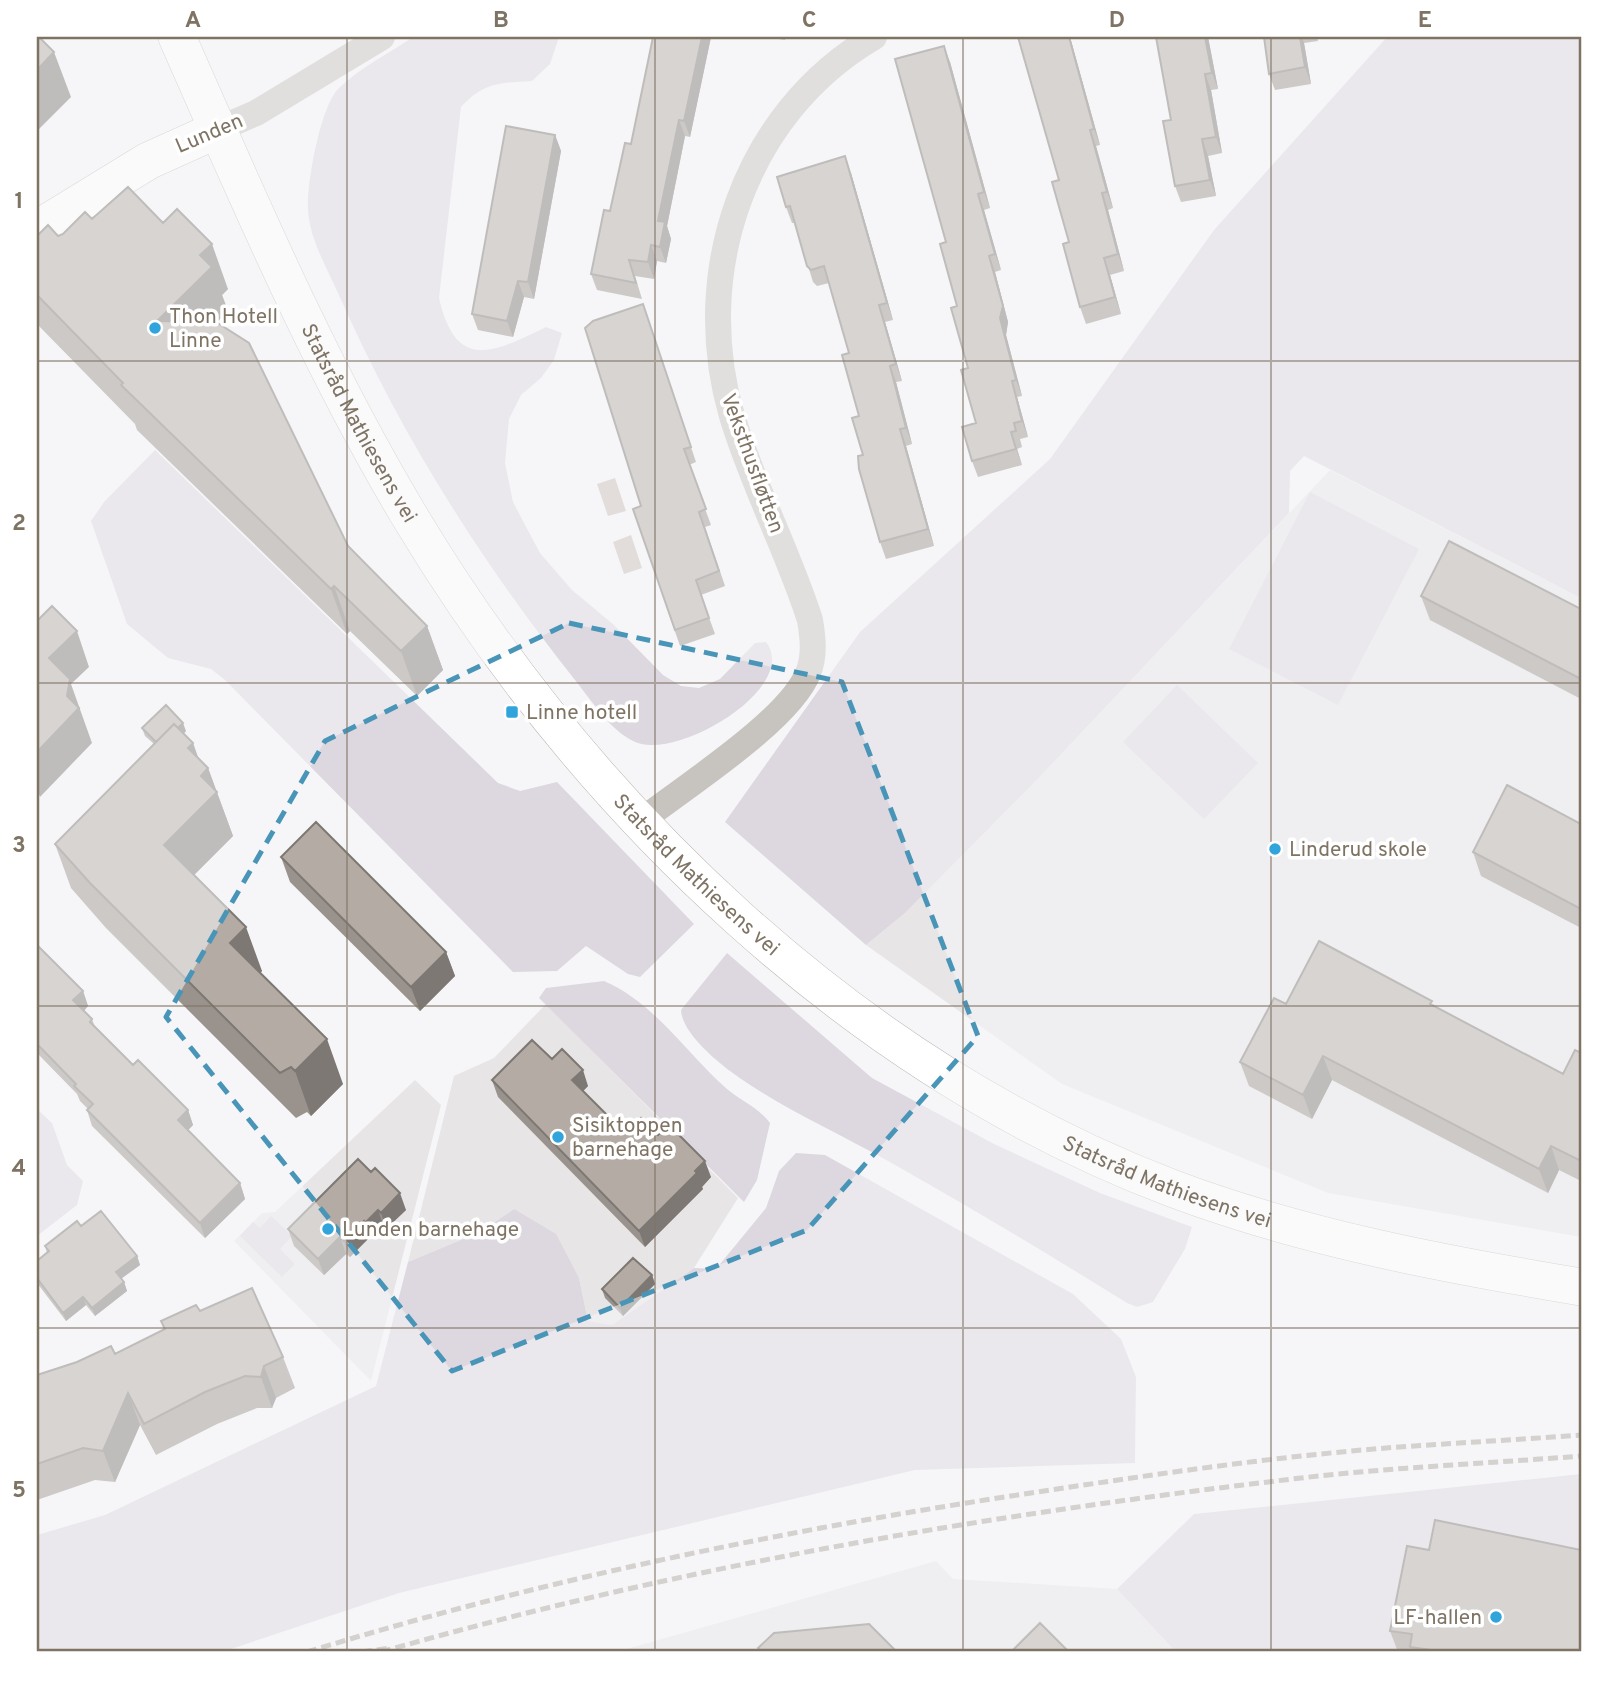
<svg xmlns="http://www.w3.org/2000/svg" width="1618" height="1689" font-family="Overpass,sans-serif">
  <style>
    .built { fill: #e7e5e6 }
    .green { fill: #ddd7df }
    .water { fill: #c9bfb9 }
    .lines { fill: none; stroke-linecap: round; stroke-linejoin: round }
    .secondary-casing { stroke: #bab5af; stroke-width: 38 }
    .street { stroke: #c7c4bf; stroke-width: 26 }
    .secondary { stroke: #fff; stroke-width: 37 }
    .rail { stroke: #aaa49d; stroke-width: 5; stroke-dasharray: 10 5; stroke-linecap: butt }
    .wall { fill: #9a938d }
    .shaded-wall { fill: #7d7873 }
    .building { fill: #b3aba4; stroke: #7d7873; stroke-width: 2 }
    .marked { fill: none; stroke: #4995b8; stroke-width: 5; stroke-dasharray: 14 9; stroke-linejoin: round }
    .grid { fill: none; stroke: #7f7364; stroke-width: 2; stroke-opacity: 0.55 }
    .poi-dot { fill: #32a4dc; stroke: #fff; stroke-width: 2.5 }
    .labels { text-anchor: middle; stroke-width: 7; stroke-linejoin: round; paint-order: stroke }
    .street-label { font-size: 21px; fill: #7f7364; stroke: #fff }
    .poi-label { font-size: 21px; fill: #7f7364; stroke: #fff; text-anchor: start }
    .neatline { fill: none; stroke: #7f7364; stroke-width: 2.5 }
    .grid-label { font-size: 23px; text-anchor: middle; font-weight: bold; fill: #7f7364 }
  </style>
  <rect width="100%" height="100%" fill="#f6f6f8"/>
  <path class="built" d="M1330,470l251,128v639l-253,-44 -266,-109 -196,-139 39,-32 126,-127z
    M546,1004l192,194 -44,70 -82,57 -24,-4 -9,-43 -65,-69 -34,23 -72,30 46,-186 40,-18z
    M415,1080l26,25 -70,276 -137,-140 28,-28 13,-1z
    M936,1561l17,18 164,10 59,63h-560z"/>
  <path class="green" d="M413,37h146l-9,27 -18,17c-33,2 -48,1 -71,26l-22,191c17,74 54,55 107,29l16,6 -8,27 -13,18 -20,17 -12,24 -4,44 8,39 27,51 32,37 42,35 49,50 18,11 18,2 21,-9 35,-36 11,-1c35,45 -91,121 -133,99 -24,-12 -41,-40 -58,-61 -94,-118 -176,-248 -237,-387 -12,-27 -31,-58 -30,-89 0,-26 13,-99 31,-116 21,-20 50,-35 74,-51z
    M1387,37h194v561l-277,-142 -14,15 -1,42 -258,273 -126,127 -39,32 -141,-123 135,-190 190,-173 164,-229z
    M155,450l343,333 22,8 37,-9 137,142 -54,53 -12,-3 -42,-28 -29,25 -44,1 -288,-292 -14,-11 -43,-11 -41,-34 -36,-103 13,-19z
    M1310,492l109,57 -81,156 -109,-56z
    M1177,685l81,78 -54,56 -81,-77z
    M727,953l145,125 122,66 106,49 92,34 -7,22 -32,53 -16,5 -10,-4c-79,-49 -159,-97 -239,-142 -53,-30 -109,-54 -158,-90 -17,-13 -48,-39 -49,-61z
    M604,981c51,22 82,72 123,108 14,12 31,18 43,34l-13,57 -13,22 -205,-204 7,-10z
    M37,1109l15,14 15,42 16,16 -6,24 -40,31z
    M796,1153l29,2 248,139 48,45 15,38 -1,86 -220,7 -516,123 -177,59h-185v-117l68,-20 271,-129 32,-124 72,-30 34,-23 42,25 23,44 9,43 24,4 82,-57 22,1 50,-61 13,-37z
    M271,1216l21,20 -12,13 15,15 -13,13 -42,-41 13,-14 7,6z
    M1581,1474v178h-405l-59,-63 77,-75z"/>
  <path class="water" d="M615,478l11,33 -18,5 -11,-32z
    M631,535l11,33 -18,6 -11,-32z"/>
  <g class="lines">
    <g class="secondary-casing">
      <g id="secondary">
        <path id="s1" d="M177,37c72,163 143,331 236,485 175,289 441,546 761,667 131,49 269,75 407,98"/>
        <path d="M37,229l111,-68 71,-32"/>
      </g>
    </g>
    <path class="street" d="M219,129l37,-16 126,-76
      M641,821c43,-34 148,-100 167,-148 7,-17 5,-35 2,-53 -22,-69 -57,-134 -78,-204 -42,-143 12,-303 142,-379"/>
    <use href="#secondary" class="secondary"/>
    <path class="rail" d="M307,1652c240,-74 488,-124 737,-161 113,-17 228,-34 342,-43 65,-5 130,-8 195,-13
      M362,1652l28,-4
      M381,1652c293,-84 593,-135 895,-171 101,-13 204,-17 305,-25"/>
  </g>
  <path class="wall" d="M653,37h58l-21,100 -5,-1 -18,90 4,13 -5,24 -9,-2 -3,18 -19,-3 7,23 -45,-9 -6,-16 40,-130z
    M765,37h21l-1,3z
    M1070,37l30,108 -4,1 17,62 -5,2 16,61 -14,4 11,39 -35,10 -6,-17 -21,-127z
    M1208,37l10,52 -7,1 11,63 -14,3 8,40 -35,6 -6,-16 -4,-66z
    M1264,37h53l1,4 -14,2 7,41 -36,6 -6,-16z
    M950,62l40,146 -6,2 17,60 -6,2 13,50 -2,13 16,61 -5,1 11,40 -8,2 2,8 -5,2 5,16 -44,12 -6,-16 4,-38 -8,-55 -22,-126z
    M555,135l6,16 -27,148 -10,-2 -11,40 -35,-7 -6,-16z
    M851,173l42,147 -8,2 17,59 -6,1 16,62 -6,2 28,100 -48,13 -6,-17 -17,-87 -4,-39 -10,-63 -20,-70 -12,3 -4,-4 -18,-59h-3l-6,-16z
    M92,219l71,4 65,66 -6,6 6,16 -12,12 132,223 79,80 16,44 -26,26 -67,-65 -3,3 -210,-204 -2,-6 -98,-100v-88h21l5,-2z
    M643,304l53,158 -7,3 22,60 -6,2 20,59 -24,9 14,39 -35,12 -47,-137 8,-3z
    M1421,596l160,13v90l-151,-79z
    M142,728l44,3 -3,3 10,9 5,14 10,11 25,68 -39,39 68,96 -2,2 83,111 -32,32 -4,-4 -11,6 -190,-190 -35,-40 -16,-44 99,-100 -9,-8z
    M1581,824v104l-100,-52 -8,-24z
    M281,857l165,95 9,24 -35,35 -130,-129z
    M37,945l46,46 5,15 -4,5 8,8 3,8 38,38 55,45 5,15 -5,5 52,53 5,16 -40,39 -113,-112 -5,-16 1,-1 -8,-8 -3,-7 -38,-39 -2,2z
    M1286,1004l149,3 128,67 18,-25v132l-22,-11 -11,23 -216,-113 -20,39 -63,-33 -9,-24z
    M552,1059l36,27 -5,5 42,42 33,2 53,42 -9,10 1,2 -58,58 -147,-150 -6,-17z
    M358,1159l48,51 -20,19 -2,-2 -13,12 -2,-1 -19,19 -4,-3 -22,21 -30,-29 -6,-17z
    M81,1226l56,30 3,9 -19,14 3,3 3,9 -32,25 -9,-11 -20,16 -29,-38v-22l10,-8 -2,-7z
    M652,1275l3,9 -32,32 -18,-18 -3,-9z
    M200,1311l83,46 12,31 -19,10 -4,10h-15l-40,16 -61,31 -16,-30 -25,57 -20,-2 -58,20v-125l78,-21 49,-24 -3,-9z
    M1429,1550l152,102h-183l-8,-21z"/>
  <path class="shaded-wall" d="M702,37h9l-21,100 -6,-16z
    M1069,37h1l30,108 -6,-16z
    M1205,37h3l10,52 -6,-16z
    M1300,37h2l2,6 7,41 -6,-17z
    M944,46l6,16 40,146 -6,-16z
    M54,52l17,45 -34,34v-61z
    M1205,74l6,16 11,63 -6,-16z
    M679,120l6,16 -18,90 4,13 -5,24 -6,-16 -2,-26z
    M1090,130l6,16 17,62 -6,-16z
    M555,135l6,16 -27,148 -6,-17z
    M1202,139l6,17 8,40 -6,-16z
    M845,156l6,17 42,147 -6,-17z
    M1102,193l6,17 16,61 -6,-17z
    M978,194l6,16 17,60 -6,-16z
    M212,244l16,45 -6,6 6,16 -54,54 -17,-44 43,-66z
    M651,245l6,16 -3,18 -6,-17z
    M989,256l6,16 13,50 -2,13 16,61 -6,-16 -16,-62z
    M1104,258l6,17 11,39 -6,-17z
    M518,281l6,16 -11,40 -6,-16z
    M879,305l6,17 17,59 -6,-17z
    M890,366l6,16 16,62 -6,-16z
    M1012,381l5,16 11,40 -6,-16z
    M900,429l6,17 28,100 -6,-17z
    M1011,432l6,17 5,16 -6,-16z
    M334,586l16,45 -3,3 -16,-45z
    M427,626l16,44 -26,26 -16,-45z
    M77,631l12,36 -18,17 21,59 -52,54 -3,-8v-37l12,-94z
    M183,723l3,8 -23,23 -3,-8z
    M193,743l10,30 5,-5 25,68 -53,53 -16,-44 24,-97z
    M246,927l16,44 -16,16 -16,-44z
    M446,952l9,24 -35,35 -9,-24z
    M83,991l5,15 -9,10 -6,-16z
    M327,1039l16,45 -32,32 -16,-45z
    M1323,1056l9,24 -20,39 -9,-24z
    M583,1070l5,16 -10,10 -6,-16z
    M188,1110l5,15 -10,10 -5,-15z
    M1551,1146l8,24 -11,23 -9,-24z
    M705,1161l6,16 -9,10 1,2 -58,58 -6,-16z
    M240,1183l5,16 -40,39 -5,-15z
    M400,1193l6,17 -20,19 -5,-16z
    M378,1210l6,17 -13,12 -6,-16z
    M364,1221l5,17 -19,19 -6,-16z
    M340,1237l6,17 -22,21 -6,-16z
    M137,1256l3,9 -21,15 -3,-8z
    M652,1275l3,9 -32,32 -3,-8z
    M124,1282l3,9 -32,25 -3,-8z
    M83,1297l3,8 -20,16 -3,-8z
    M264,1366l12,32 -4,10 -11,-31z
    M128,1393l12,32 -25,57 -12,-31z"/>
  <path class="building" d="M37,37h2l15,15 -17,18z
    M653,37h49l-18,84 -5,-1 -21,101 7,1 -5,25 -9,-2 -3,17 -19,-2 7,23 -45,-9 13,-64 6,1 15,-68 6,1z
    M1018,37h51l25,92 -4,1 17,62 -5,1 16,61 -14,4 11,39 -35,10 -17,-63 6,-2 -17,-60 7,-2z
    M1156,37h49l7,36 -7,1 11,63 -14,2 8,41 -35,6 -12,-65 8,-1z
    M1264,37h36l5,30 -36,7z
    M944,46l40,146 -6,2 17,60 -6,2 14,50 -3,12 16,62 -4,1 10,40 -8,2 2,8 -5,1 5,17 -44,12 -10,-34 14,-4 -15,-53 7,-2 -17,-60 6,-2 -17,-62 6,-2 -51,-183z
    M506,126l49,9 -27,147 -10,-1 -11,40 -35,-7z
    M845,156l42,147 -8,2 17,59 -6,2 16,62 -6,1 28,100 -48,13 -21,-73 -1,-13 5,-1 -11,-37 7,-2 -17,-61 7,-2 -25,-87 -13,4 -4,-4 -17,-60 -4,1 -9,-30z
    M128,187l35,36 14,-14 35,35 -12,11 12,12 -55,54 59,1 33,21 99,203 79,80 -26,25 -67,-65 -3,3 -210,-204 2,-2 -86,-88v-59l11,-11 10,11 5,-2 22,-22 7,7z
    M643,304l48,143 -7,2 22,60 -7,3 20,59 -23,9 13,38 -34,12 -42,-121 8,-3 -56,-178 8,-7z
    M1449,541l132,68v70l-160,-83z
    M52,606l25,25 -28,27 21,21 -3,17 12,12 -42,44v-131z
    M166,705l17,18 -5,5 -4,-4 -18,18 -14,-14z
    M174,724l19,19 -5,5 20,20 -7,8 16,16 -53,53 82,82 -16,16 97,96 -32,32 -4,-4 -11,6 -190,-190 -35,-39z
    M1507,785l74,39v85l-108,-57z
    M316,822l130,130 -35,35 -130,-130z
    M1319,941l113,60 -2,3 133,70 12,-24 4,2 2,-3v112l-30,-15 -12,23 -216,-113 -20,39 -63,-33 34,-64 12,6z
    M37,945l46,46 -10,9 19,19 -2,3 43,43 5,-5 50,50 -10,10 62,63 -40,40 -113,-113 6,-6 -19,-18 2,-2 -39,-40z
    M532,1040l20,19 10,-10 21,21 -11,10 53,53 16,-15 17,17 10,-11 37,37 -10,10 2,2 -58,58 -147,-151z
    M358,1159l13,13 4,-4 25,25 -19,20 -3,-3 -13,13 -1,-2 -20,20 -4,-4 -22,22 -30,-30z
    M101,1211l36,45 -21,16 8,10 -32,26 -9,-11 -20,16 -26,-35v-17l12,-10 -4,-5 32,-25 4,5z
    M633,1258l19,17 -32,33 -18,-19z
    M252,1288l31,69 -19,9 -3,11 -16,-1 -40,16 -61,32 -16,-31 -25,58 -20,-3 -46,16v-89l40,-13 34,-16 4,8 50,-25 -4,-8 35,-16 4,6z
    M1435,1520l146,30v102h-144l1,-1 -28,-4 2,-13 -22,-3 17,-85 22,4z
    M1040,1623l29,29h-58z
    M869,1624l28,28h-135l-4,-4 16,-15z"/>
  <path d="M0 0H1618V1689H0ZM569,623l273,59 136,354 -171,194 -355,141 -286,-354 159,-276z" fill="#f6f6f8" fill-opacity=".55" fill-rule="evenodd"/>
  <path class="marked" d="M569,623l273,59 136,354 -171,194 -355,141 -286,-354 159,-276z"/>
  <path class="grid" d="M347,37v1615M655,37v1615M963,37v1615M1271,37v1615M37,361h1544M37,683h1544M37,1006h1544M37,1328h1544"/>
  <g class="poi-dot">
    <circle cx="155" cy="328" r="7"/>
    <rect x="505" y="705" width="14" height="14" rx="3.5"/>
    <circle cx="1275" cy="849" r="7"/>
    <circle cx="558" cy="1137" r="7"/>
    <circle cx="328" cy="1229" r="7"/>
    <circle cx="1496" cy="1617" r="7"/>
  </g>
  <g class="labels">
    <g class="street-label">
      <text transform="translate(209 133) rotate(-23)" y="7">Lunden</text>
      <text dy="7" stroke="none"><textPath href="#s1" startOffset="427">Statsråd Mathiesens vei</textPath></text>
      <text transform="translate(753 463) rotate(70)" y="7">Veksthusfløtten</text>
      <text dy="7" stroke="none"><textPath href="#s1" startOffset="994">Statsråd Mathiesens vei</textPath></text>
      <text dy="7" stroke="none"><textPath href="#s1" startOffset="1561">Statsråd Mathiesens vei</textPath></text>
    </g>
    <g class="poi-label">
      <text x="169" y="323">Thon Hotell<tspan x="169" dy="24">Linne</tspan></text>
      <text x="526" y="719">Linne hotell</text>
      <text x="1289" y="856">Linderud skole</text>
      <text x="572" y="1132">Sisiktoppen<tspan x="572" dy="24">barnehage</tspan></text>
      <text x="342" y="1236">Lunden barnehage</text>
      <text x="1482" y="1624" text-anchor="end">LF-hallen</text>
    </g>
  </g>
  <rect width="1618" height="1689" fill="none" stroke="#ffffff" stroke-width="77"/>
  <rect x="38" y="38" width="1542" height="1612" class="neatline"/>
  <g class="grid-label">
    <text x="193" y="27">A</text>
    <text x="501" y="27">B</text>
    <text x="809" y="27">C</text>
    <text x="1117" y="27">D</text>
    <text x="1425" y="27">E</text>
    <text x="19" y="208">1</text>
    <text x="19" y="530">2</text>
    <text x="19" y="852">3</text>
    <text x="19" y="1175">4</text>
    <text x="19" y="1497">5</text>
  </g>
</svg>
